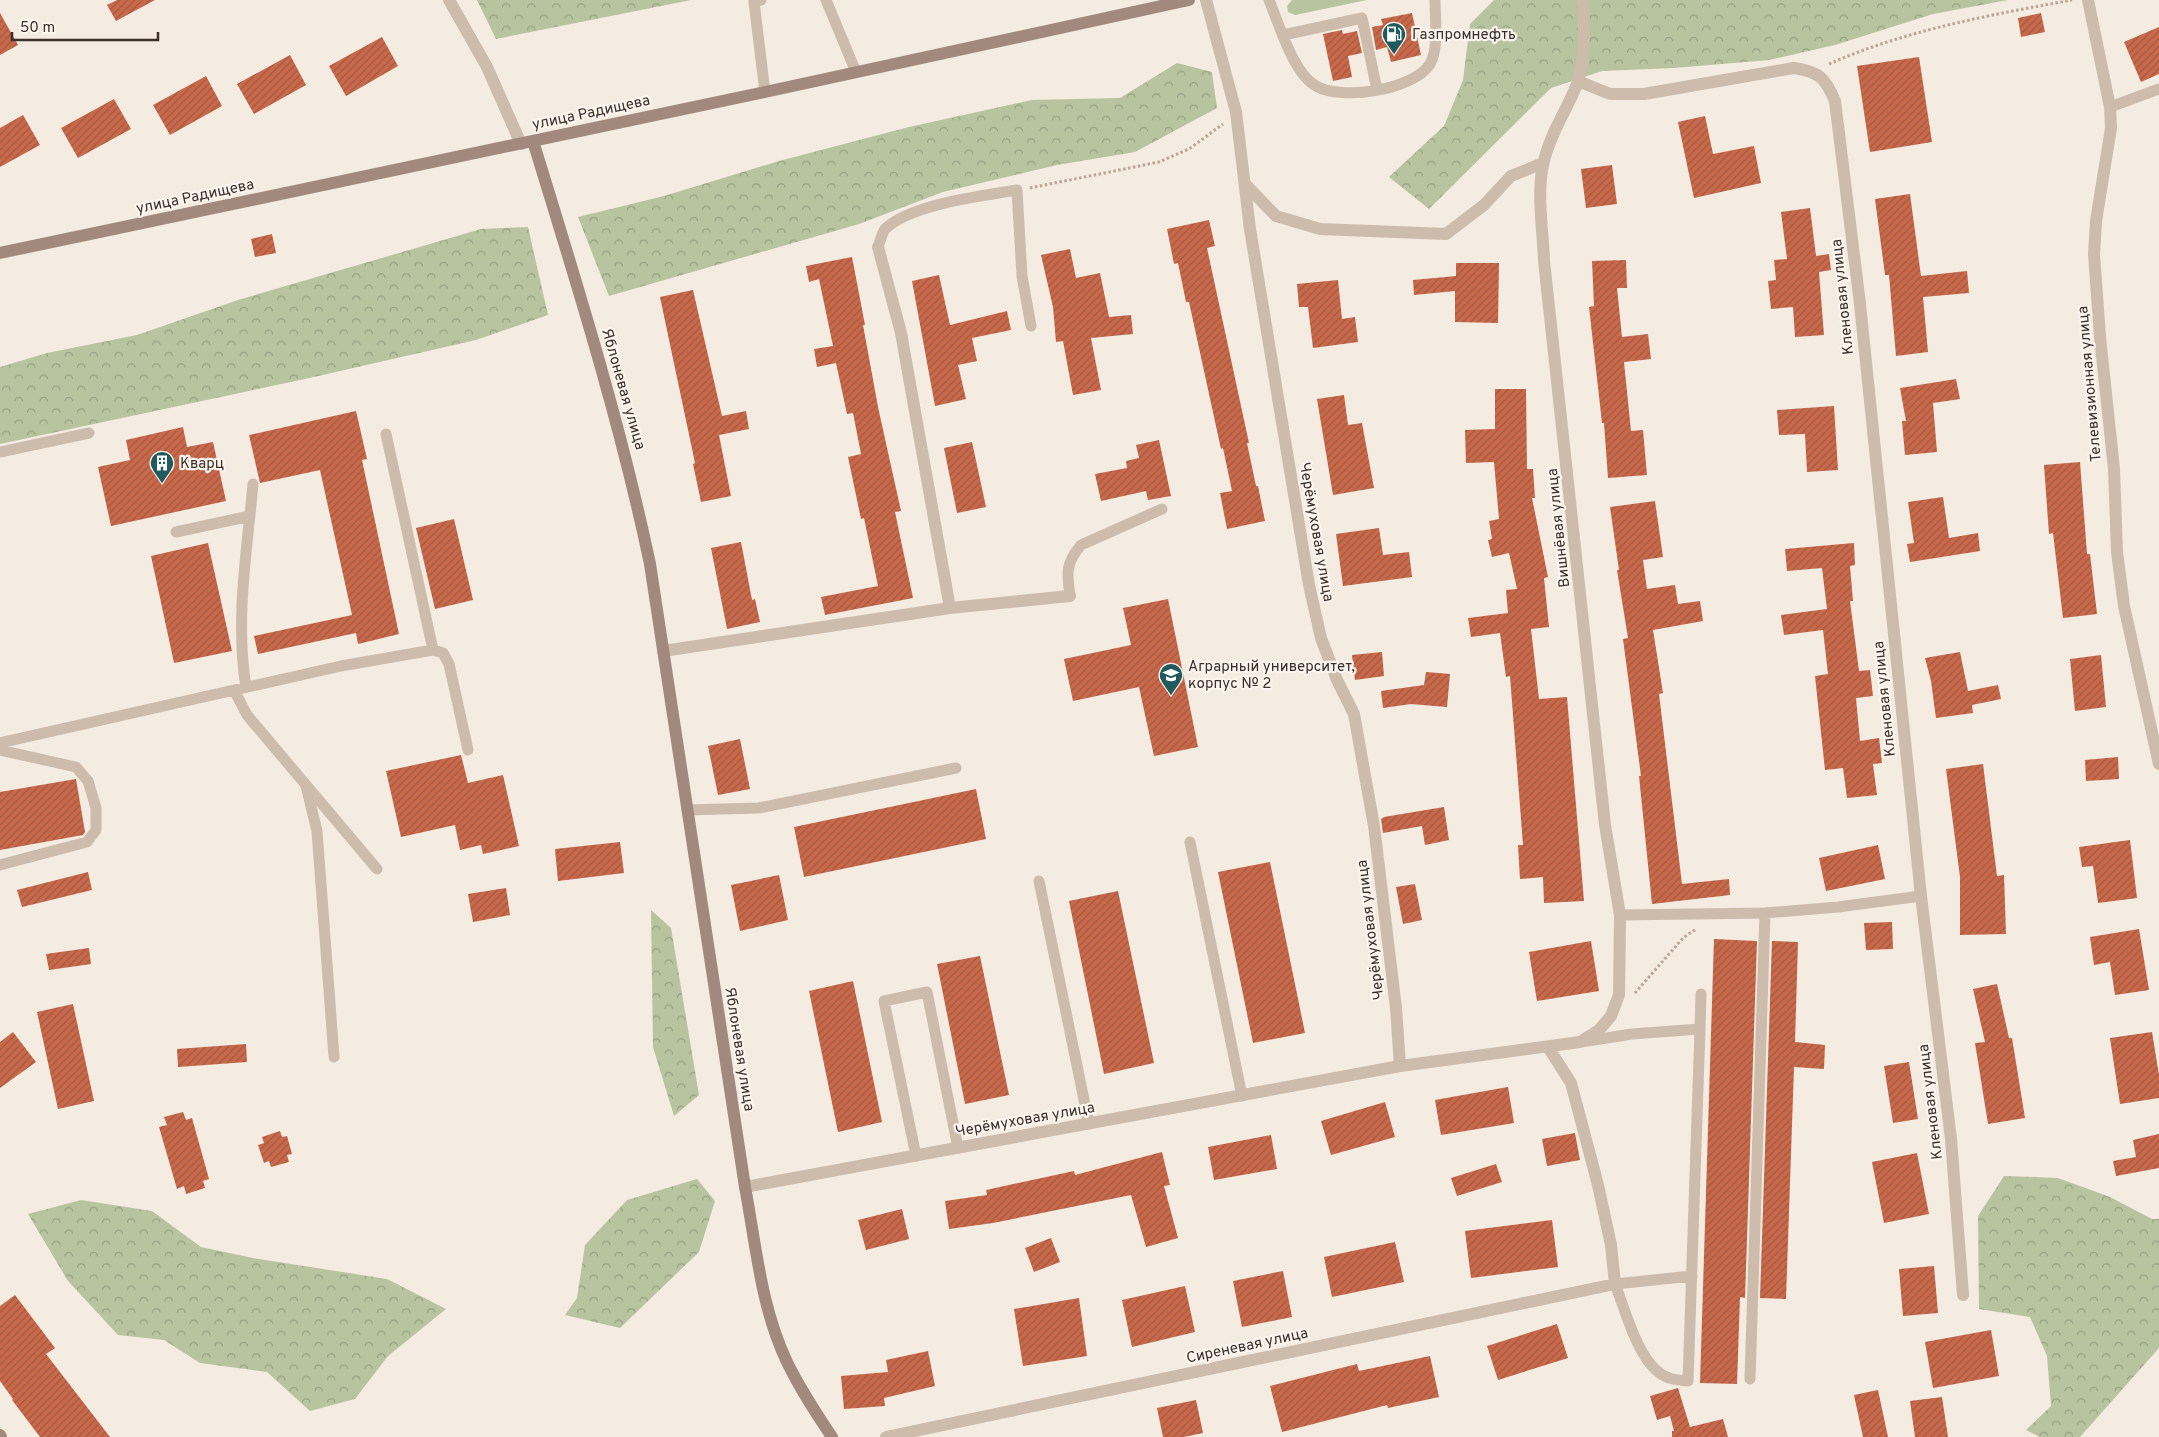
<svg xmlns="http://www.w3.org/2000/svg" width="2159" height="1437" font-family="Overpass,sans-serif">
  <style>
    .green { fill: #b8c4a0 }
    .forest { fill: url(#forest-crowns) }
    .building { fill: url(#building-hatch) }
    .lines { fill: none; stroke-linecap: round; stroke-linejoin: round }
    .path { stroke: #b9a596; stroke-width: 3; stroke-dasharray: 2.5 2.5; stroke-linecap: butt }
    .lane { stroke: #cdbbac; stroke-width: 11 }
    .street { stroke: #cdbbac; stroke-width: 12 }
    .secondary { stroke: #a18a7d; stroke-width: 12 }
    .labels { text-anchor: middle; stroke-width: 4.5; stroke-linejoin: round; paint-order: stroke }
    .poi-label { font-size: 15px; fill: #3b302b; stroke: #fbf5ee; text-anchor: start }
    .street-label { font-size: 15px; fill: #3b302b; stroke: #fbf5ee }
  </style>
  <defs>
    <pattern id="forest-crowns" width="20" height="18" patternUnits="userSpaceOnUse" patternTransform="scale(1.25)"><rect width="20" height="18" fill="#b8c4a0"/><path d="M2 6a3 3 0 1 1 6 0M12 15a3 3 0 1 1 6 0" fill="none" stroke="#97a083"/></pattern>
    <pattern id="building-hatch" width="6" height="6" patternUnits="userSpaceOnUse" patternTransform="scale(1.25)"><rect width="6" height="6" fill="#c8694b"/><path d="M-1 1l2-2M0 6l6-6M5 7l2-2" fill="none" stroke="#a4573f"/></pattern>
  </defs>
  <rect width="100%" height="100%" fill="#f4ebe1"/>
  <path class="green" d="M1292,0h75l-72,15 -7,-3 -1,-6z"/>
  <path class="forest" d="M477,0h214l-195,39z
    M1494,0h514l-75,14 -98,31 -66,15 -95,8 -72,3 -51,17 -122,121 -40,-32 55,-51 19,-46 7,-56z
    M1177,63l35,9 5,36 -82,44 -78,13 -114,27 -84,32 -250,72 -31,-79 86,-21 115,-35 130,-34 123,-27 88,-2z
    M528,227l20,88 -72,25 -171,39 -305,65v-77l47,-14 90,-18 101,-35 243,-71z
    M651,910l20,18 28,167 -25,21 -21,-69z
    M2004,1176l54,2 52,19 42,22h7v129l-79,89h-40l-14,-7 25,-24 -4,-50 -17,-39 -51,-8 -1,-93z
    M697,1179l18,22 -16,51 -79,76 -55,-13 12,-17 8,-53 42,-45z
    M81,1200l71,11 49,36 52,11 134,21 59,30 -58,47 -33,43 -45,12 -43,-39 -67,-9 -36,-23 -46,-5 -50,-54 -40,-67z"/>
  <path class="building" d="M117,0h38l-39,21 -9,-16z
    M0,13l18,32 -18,10z
    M1412,13l9,42 -30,7 -4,-15 -11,3 -4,-23 11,-2 -2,-6z
    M2041,13l4,19 -24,5 -3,-19z
    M2159,27v47l-18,8 -17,-40z
    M1342,30l1,4 14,-3 5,22 -14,3 4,21 -19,4 -10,-47z
    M382,37l16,29 -52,30 -17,-30z
    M290,55l16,30 -52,29 -17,-30z
    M1919,57l13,85 -62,10 -13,-86z
    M206,76l16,30 -52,29 -17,-30z
    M114,99l17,30 -53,29 -17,-30z
    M23,115l17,30 -40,22v-39z
    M1705,116l8,38 41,-8 7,37 -67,15 -16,-76z
    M1612,165l5,39 -31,4 -5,-39z
    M1910,194l11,82 46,-5 2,22 -46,4 5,55 -32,4 -7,-81h-4l-10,-76z
    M1810,208l6,48 13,-2 2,16 -12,2 5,63 -29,2 -2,-30 -22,2 -3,-28 8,-1 -2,-20 13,-1 -6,-47z
    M1209,220l6,26 -8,2 42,195h-2l9,43h2l7,35 -38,8 -7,-36 12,-2 -9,-43 -2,1 -32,-147h-3l-8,-39 -4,1 -7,-35z
    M272,234l4,19 -21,4 -4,-18z
    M1070,249l6,29 24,-5 9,44 22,-2 2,19 -42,4 10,52 -28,5 -10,-54 -7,1 -3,-35 -12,-52z
    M852,257l13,68h-2l15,82 23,104 -6,1 18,86 -88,17 -4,-18 57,-11 -14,-68 -3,1 -13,-62 13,-3 -8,-41 -6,1 -11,-51 -19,4 -3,-18 19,-3 -14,-67 -10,3 -3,-16z
    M1626,260l1,28h-10l5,49 26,-3 3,25 -27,3 7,69 12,-1 4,45 -39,3 -4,-55h-2l-13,-116 5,-1 -2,-45z
    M1456,263h43l-1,60 -43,-1v-31l-41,4 -1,-15 43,-4z
    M939,275l11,50 57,-14 4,19 -39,8 5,23 -19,4 8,34 -31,7 -23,-125z
    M1338,280l4,39 13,-2 3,25 -45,6 -5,-41h-9l-2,-23z
    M693,290l29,126 24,-5 3,18 -30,6 12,61 -30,6 -8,-38 2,-1 -35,-166z
    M1956,379l4,20 -27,4 4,49 -32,3 -3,-34h4l-6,-33z
    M1495,389h31l1,80h6l2,29h-3l16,79 -4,1 5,49 -18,2 8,70 28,-2 17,204 -40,2 -1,-26 -23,2 -2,-34h5l-13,-169 -4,1 -6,-44 -29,4 -3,-19 40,-5 -2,-23 11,-1 -8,-36 -17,4 -4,-17 4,-1 -3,-18 10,-2 -5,-57 -28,1 -1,-33 30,-1z
    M1344,395l4,30 14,-2 12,65 -41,7 -16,-96z
    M1834,406l4,64 -31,2 -2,-38 -26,1 -2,-25z
    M356,411l11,48 -5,1 37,174 -41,10 -2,-11 -98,21 -4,-18 98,-21 -32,-145 -60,13 -11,-48z
    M183,427l4,20 26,-5 13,59 -115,25 -13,-59 32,-7 -4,-20z
    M1159,440l12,56 -23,4 -2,-9 -45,10 -6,-27 32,-6 -1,-7 13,-3 -3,-13z
    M972,442l14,65 -29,6 -13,-65z
    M2080,462l7,92h3l7,60 -34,4 -10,-85 -4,1 -5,-69z
    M1943,497l6,41 29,-5 2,18 -70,11 -3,-18 7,-1 -6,-41z
    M1655,501l8,56 -20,3 4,29 28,-4 3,19 22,-3 3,20 -50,9 10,63 -4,1 23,190 47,-5 1,16 -78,9 -13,-128h2l-18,-137 5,-1 -11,-68h2l-9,-63z
    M454,519l19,81 -38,9 -19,-81z
    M1379,528l4,27 26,-3 3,25 -69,9 -7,-52z
    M741,542l11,58 3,-1 5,23 -33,7 -16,-81z
    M208,543l24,108 -58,12 -23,-107z
    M1854,543l1,22 -5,1 3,35h-3l9,70 11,-1 3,26 -17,2 4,43 19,-3 3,25 -9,1 4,31 -30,3 -4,-30 -18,2 -10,-94 13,-2 -5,-44 -39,5 -3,-20 46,-6 -5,-41 -35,3 -2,-22z
    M1168,599l30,148 -44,9 -15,-69 -66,14 -9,-42 67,-14 -8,-37z
    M1382,652l2,24 -29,4 -3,-25z
    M1960,652l8,39 30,-6 3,14 -29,6 1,8 -37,5 -5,-37 -6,-23z
    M2101,655l5,52 -31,4 -5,-52z
    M1426,672l24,2 -3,33 -36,-3 -28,4 -2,-17 43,-6z
    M740,739l10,50 -32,6 -10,-49z
    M461,755l7,28 35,-8 16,71 -36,8 -2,-9 -21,5 -5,-25 -54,12 -15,-66z
    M2118,757l1,22 -33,2 -1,-21z
    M1983,764l14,112 7,-1 2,59 -46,1v-58l-14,-108z
    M76,779l9,53 -2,3 -83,15v-58z
    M976,789l10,50 -182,38 -10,-50z
    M1444,807l5,33 -24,5 -3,-19 -39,7 -2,-14 3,-2z
    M2130,840l7,58 -39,5 -5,-37 -11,1 -3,-20z
    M620,842l4,31 -66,8 -3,-32z
    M1878,845l7,34 -59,12 -7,-33z
    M1270,862l35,171 -52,10 -35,-171z
    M88,872l4,18 -70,17 -5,-17z
    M779,875l9,45 -48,11 -9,-46z
    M1415,884l7,36 -19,4 -7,-37z
    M506,888l4,27 -37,7 -5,-28z
    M1118,891l36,172 -50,11 -35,-173z
    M1892,922l1,27 -27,1 -2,-27z
    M2139,929l10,61 -34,5 -5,-33 -16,3 -4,-28z
    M1714,939l43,2 -12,357 -5,-1 -3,87 -37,-1z
    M1591,941l8,50 -62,10 -8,-49z
    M1772,941l26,1 -3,100 30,3 -1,24 -30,-2 -8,232 -26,-1z
    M89,948l2,16 -42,6 -3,-16z
    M980,956l29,139 -44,9 -28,-140z
    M853,981l29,141 -44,10 -29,-141z
    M1997,984l12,54h3l13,80 -37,6 -13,-81 10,-1 -12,-53z
    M73,1004l21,97 -36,8 -21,-97z
    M13,1032l23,30 -36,26v-46z
    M2152,1032l7,43v23l-39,6 -10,-66z
    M246,1044l1,18 -69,5 -1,-18z
    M1909,1062l9,57 -25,4 -9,-57z
    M1508,1087l6,36 -73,12 -6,-35z
    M1385,1102l10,35 -64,18 -10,-34z
    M183,1112l3,8 6,-2 17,61 -6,2 2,7 -19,6 -2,-8 -7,3 -18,-62 8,-2 -3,-8z
    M280,1131l2,6 5,-1 5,18 -5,1 2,7 -18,5 -2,-6 -5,2 -6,-18 6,-2 -2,-6z
    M1575,1133l5,27 -33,6 -5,-27z
    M2159,1134v34l-43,8 -3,-15 23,-4 -3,-17z
    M1271,1135l6,34 -63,11 -6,-33z
    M1162,1152l8,33 -6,1 14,52 -32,9 -15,-52 -138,28 -44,6 -4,-28 42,-6 -1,-5 88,-19 1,4z
    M1917,1153l12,61 -45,9 -12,-61z
    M1496,1164l6,18 -45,14 -6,-18z
    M902,1209l7,30 -43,11 -8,-30z
    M1552,1220l6,47 -87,11 -6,-47z
    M1051,1238l9,24 -26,10 -9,-24z
    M1395,1242l9,40 -72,15 -8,-40z
    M1934,1266l4,47 -35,3 -4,-47z
    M1283,1271l9,46 -50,10 -9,-46z
    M1185,1286l10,46 -63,15 -10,-47z
    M15,1295l40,53 -9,6 64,83h-70l-28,-37 1,-1 -13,-18v-75z
    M1079,1298l8,58 -64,10 -9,-57z
    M1557,1324l11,34 -70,22 -11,-34z
    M1991,1330l8,46 -66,12 -8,-46z
    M928,1351l7,35 -51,12 1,8 -41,3 -3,-33 47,-4 -2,-12z
    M1430,1356l9,41 -51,11 -1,-3 -105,27 -12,-46 87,-22 2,7z
    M1678,1388l12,39 33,-8 5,18h-56v-6h2l-4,-15 -13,4 -7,-24z
    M1878,1390l10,47h-25l-9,-42z
    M1942,1397l6,40h-33l-5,-36z
    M1196,1400l7,33 -19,4h-21l-6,-29z"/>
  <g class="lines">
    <path class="path" d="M1829,64c77,-34 161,-49 243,-64
      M1030,188l129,-26 30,-13 34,-25
      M1635,993l48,-55 13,-9"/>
    <path class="lane" d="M761,0l-7,2 11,90
      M826,0l30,72
      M1269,0c10,24 24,73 47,86 25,15 98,4 114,-22 9,-15 5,-47 5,-64
      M1283,35l79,-17 15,72
      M2110,107l49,-18
      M878,247c2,-5 4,-14 7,-18 26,-25 97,-33 132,-39l5,86 9,50
      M386,434l47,216
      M0,452l89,-19
      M176,532l74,-16
      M1070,596c-3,-23 -5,-32 11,-51l81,-36
      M246,687c-11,-67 1,-136 7,-203
      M234,690l13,25 130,154
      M0,743l341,-77 92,-16 10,3 6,11 19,86
      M0,750l76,17 12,14 8,27v22l-9,12 -87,23
      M306,786l11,45 17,226
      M687,810l72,-2 197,-40
      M1190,842l52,254
      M1039,881l50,243
      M1620,915l145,-2 73,-6 83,-11
      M1581,1042l51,-8 68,-5
      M916,1156l-32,-155 43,-9 31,156
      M1692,1276l-77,8c11,27 24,84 54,94 5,2 13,2 19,3l12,-352 1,-35
      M1750,1379l15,-466"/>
    <path class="street" d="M449,0l38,67 34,77
      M1206,0l30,112 14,117 59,356 12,53 16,42 17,34 20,112 22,182 4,58
      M2088,0l22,107 1,21 -15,93 -2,33 6,83 14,132 3,83 7,54 35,158
      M1578,81l32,13h34l150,-26c25,4 31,9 41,33l25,203 61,592 30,243 12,156
      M1245,184l31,32 44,13 126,5 38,-29 27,-29 32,-13
      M878,247l23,86 49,275
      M663,651l287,-43 120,-12
      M745,1187l655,-121 180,-24 19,-12 12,-14 8,-21 1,-80 -15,-90 -61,-564c-1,-32 -8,-69 0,-100 6,-27 23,-51 33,-77 9,-26 7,-57 6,-84
      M886,1437l729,-153 -4,-39 -13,-60 -27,-102 -23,-36"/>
    <path class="secondary" d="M533,141c43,140 87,280 117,423l95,623c11,58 16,121 42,175 13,27 29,51 45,75
      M0,253l765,-161 424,-92
      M0,1435l1,2"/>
  </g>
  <defs>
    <g id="fuel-pin" transform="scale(1.25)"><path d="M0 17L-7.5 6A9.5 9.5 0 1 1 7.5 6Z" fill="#1f5a5e" stroke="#fbf5ee"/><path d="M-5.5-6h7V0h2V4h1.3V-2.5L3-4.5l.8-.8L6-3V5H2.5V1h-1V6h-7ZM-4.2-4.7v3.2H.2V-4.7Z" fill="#fff"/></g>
    <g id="building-pin" transform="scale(1.25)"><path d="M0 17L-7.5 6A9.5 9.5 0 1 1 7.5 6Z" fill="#1f5a5e" stroke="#fbf5ee"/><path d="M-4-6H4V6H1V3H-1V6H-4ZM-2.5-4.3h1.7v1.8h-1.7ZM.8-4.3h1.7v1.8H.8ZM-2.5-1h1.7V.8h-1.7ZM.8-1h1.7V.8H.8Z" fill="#fff"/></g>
    <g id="university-pin" transform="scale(1.25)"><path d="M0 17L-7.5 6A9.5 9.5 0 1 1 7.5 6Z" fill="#1f5a5e" stroke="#fbf5ee"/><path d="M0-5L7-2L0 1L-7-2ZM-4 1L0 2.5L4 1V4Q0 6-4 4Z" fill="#fff"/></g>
  </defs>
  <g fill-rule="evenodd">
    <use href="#fuel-pin" x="1394" y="34"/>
    <use href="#building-pin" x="162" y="463"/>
    <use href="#university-pin" x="1171" y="675"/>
  </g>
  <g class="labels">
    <g class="poi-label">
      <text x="1412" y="39">Газпромнефть</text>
      <text x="180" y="468">Кварц</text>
      <text x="1188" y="671">Аграрный университет,<tspan x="1188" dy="17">корпус № 2</tspan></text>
    </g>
    <g class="street-label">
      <text transform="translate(591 112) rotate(-12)" y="5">улица Радищева</text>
      <text transform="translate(195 196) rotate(-12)" y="5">улица Радищева</text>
      <text transform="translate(1842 297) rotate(-96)" y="5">Кленовая улица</text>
      <text transform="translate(2089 384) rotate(-95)" y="5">Телевизионная улица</text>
      <text transform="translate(624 389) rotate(74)" y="5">Яблоневая улица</text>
      <text transform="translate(1558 528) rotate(-96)" y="5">Вишнёвая улица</text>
      <text transform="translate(1317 532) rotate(80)" y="5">Черёмуховая улица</text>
      <text transform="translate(1884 699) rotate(-96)" y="5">Кленовая улица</text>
      <text transform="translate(1370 930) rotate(-97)" y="5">Черёмуховая улица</text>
      <text transform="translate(740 1049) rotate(81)" y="5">Яблоневая улица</text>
      <text transform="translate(1930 1102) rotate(-97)" y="5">Кленовая улица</text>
      <text transform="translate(1025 1119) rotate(-10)" y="5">Черёмуховая улица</text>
      <text transform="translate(1247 1345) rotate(-12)" y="5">Сиреневая улица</text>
    </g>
  </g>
  <path d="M12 32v8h146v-8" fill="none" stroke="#3b302b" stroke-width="2.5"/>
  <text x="20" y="32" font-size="15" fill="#3b302b" stroke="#fbf5ee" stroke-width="4" paint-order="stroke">50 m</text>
</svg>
